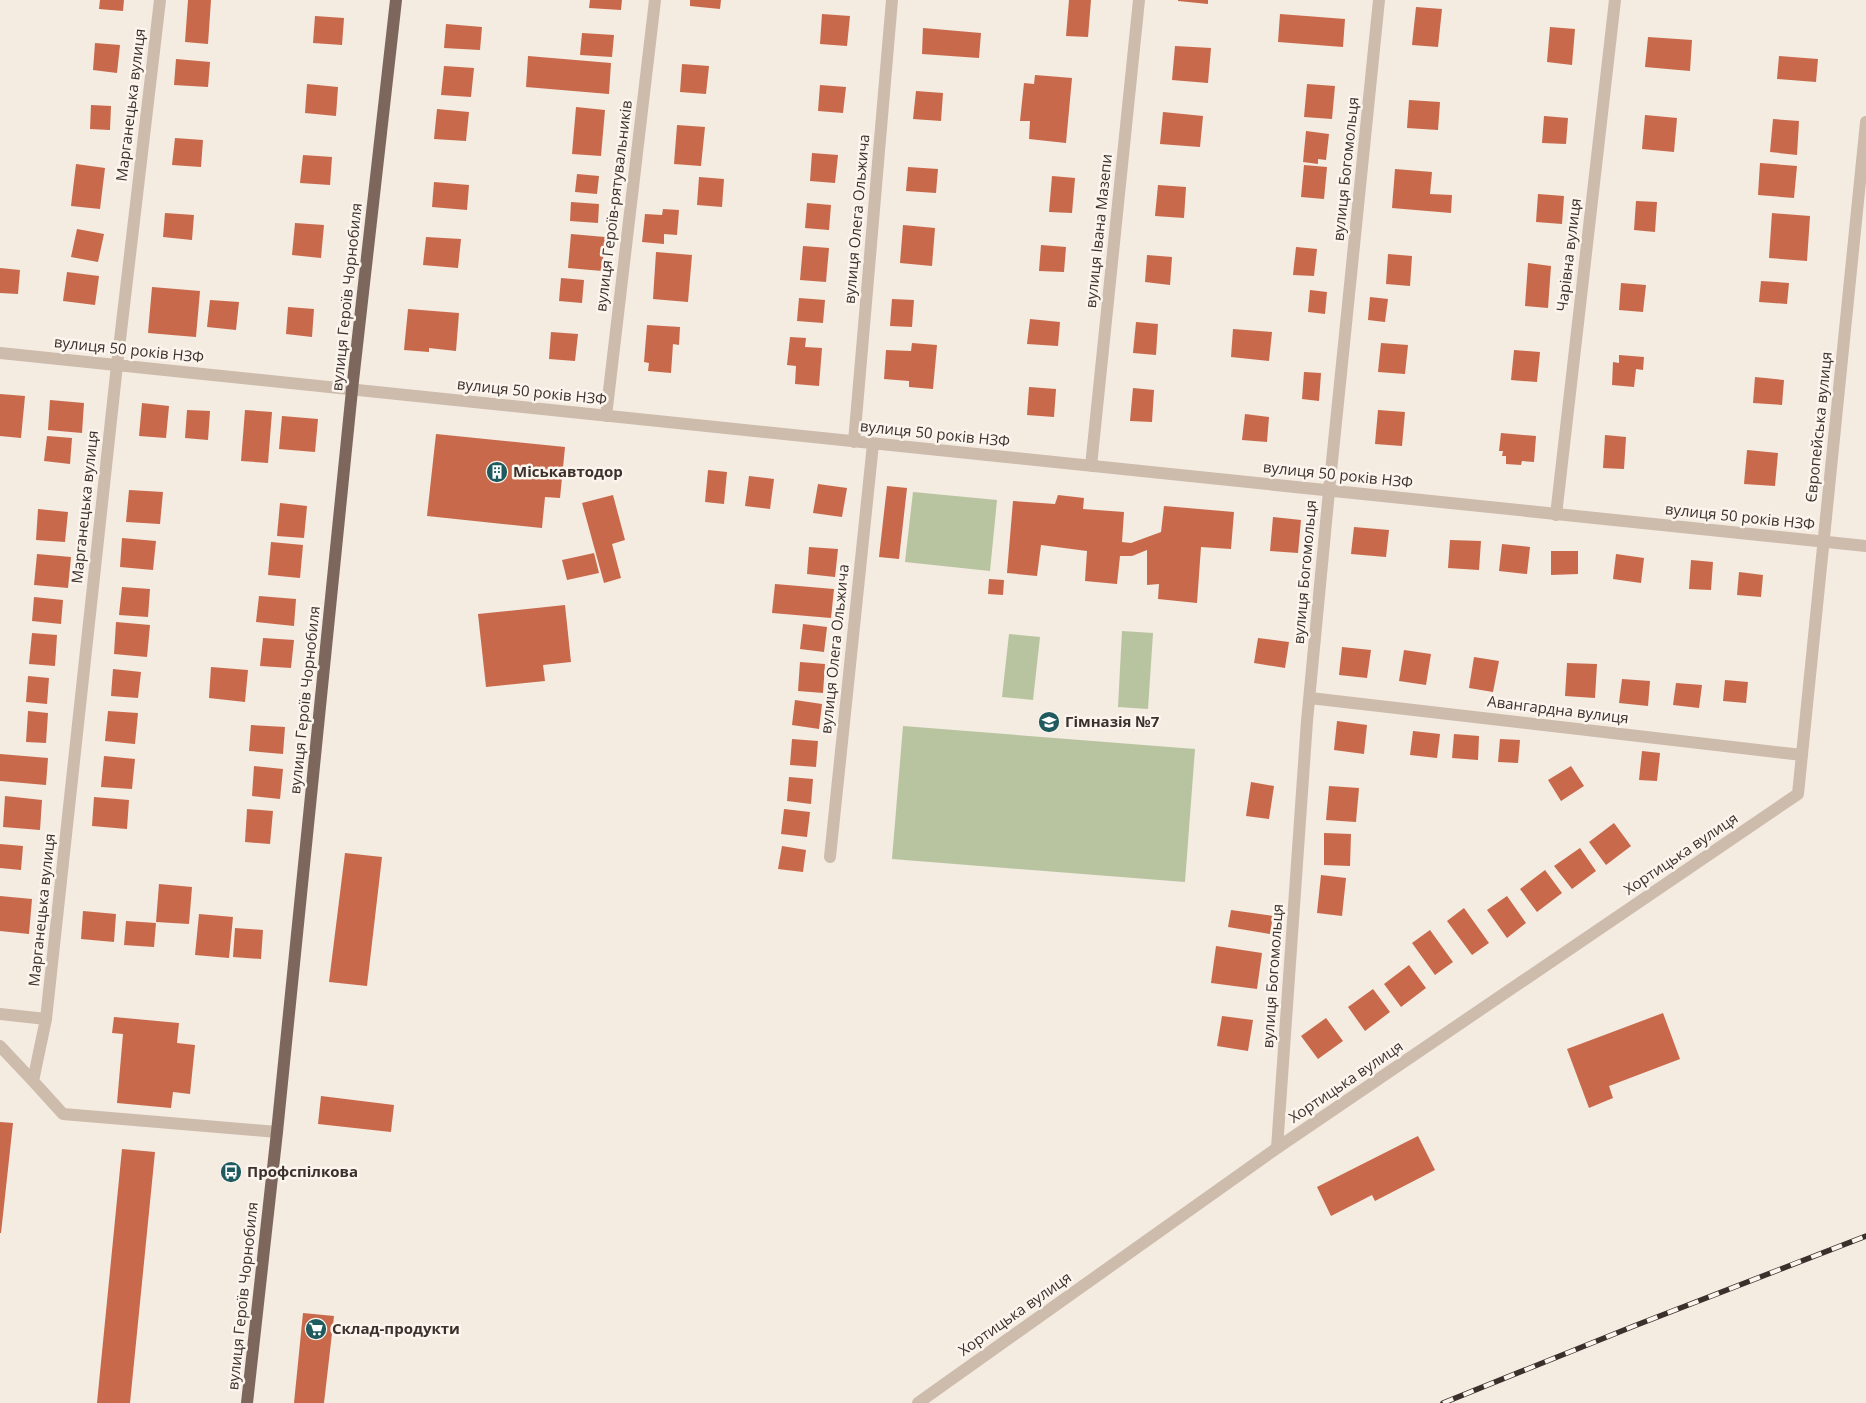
<svg xmlns="http://www.w3.org/2000/svg" width="1866" height="1403" font-family="'Open Sans',sans-serif">
  <style>
    .green { fill: #b8c4a0 }
    .building { fill: #c8694b }
    .lines { fill: none; stroke-linecap: round; stroke-linejoin: round }
    .minor { stroke: #cdbbac; stroke-width: 12 }
    .primary { stroke: #7d675c; stroke-width: 12 }
    .rail-casing { stroke: #3b302b; stroke-width: 5.5 }
    .rail { stroke: #fbf5ee; stroke-width: 4; stroke-dasharray: 11; stroke-linecap: butt }
    .labels { text-anchor: middle; stroke-width: 5; stroke-linejoin: round; paint-order: stroke }
    .street-label { font-size: 15px; fill: #3b302b; stroke: #fbf5ee }
    .poi-label { font-size: 15px; font-weight: bold; fill: #3b302b; stroke: #fbf5ee; text-anchor: start }
  </style>
  <rect width="100%" height="100%" fill="#f4ebe1"/>
  <path class="green" d="M913,492l84,8 -7,71 -85,-9z
    M1122,631l31,2 -5,76 -30,-2z
    M1009,634l31,3 -7,63 -31,-3z
    M903,726l292,23 -10,133 -293,-23z"/>
  <path class="building" d="M100,0h24l-1,11 -24,-2z
    M188,0h23l-3,44 -23,-2z
    M590,0h32l-1,10 -32,-2z
    M690,0h31l-1,9 -30,-3z
    M1069,0h22l-3,37 -22,-1z
    M1178,0h30v4l-30,-3z
    M1416,7l26,2 -4,38 -26,-2z
    M822,14l28,2 -3,30 -27,-2z
    M1280,14l65,5 -2,28 -65,-5z
    M315,16l29,2 -2,27 -29,-2z
    M446,24l36,3 -2,23 -36,-2z
    M1550,27l25,2 -3,36 -25,-3z
    M923,28l58,5 -2,25 -57,-4z
    M582,33l32,2 -2,22 -32,-2z
    M1648,37l44,3 -2,31 -45,-4z
    M95,43l25,2 -3,28 -24,-3z
    M1175,46l36,2 -3,35 -36,-3z
    M528,56l83,7 -2,31 -83,-7z
    M1779,56l39,3 -2,23 -39,-3z
    M176,59l34,3 -2,25 -34,-2z
    M682,64l27,2 -3,28 -26,-2z
    M444,66l30,2 -3,29 -30,-2z
    M1035,75l37,3 -6,65 -37,-4 1,-18h-10l4,-38 10,1z
    M307,84l31,3 -2,29 -31,-3z
    M1307,84l28,2 -3,33 -28,-2z
    M820,85l26,2 -3,26 -25,-2z
    M916,91l27,2 -2,28 -28,-2z
    M1409,100l31,2 -2,28 -31,-2z
    M91,105l20,1 -1,24 -20,-1z
    M576,107l29,3 -4,46 -29,-2z
    M437,109l32,3 -3,29 -32,-2z
    M1163,112l40,4 -3,31 -40,-3z
    M1645,115l32,3 -3,34 -32,-3z
    M1544,116l24,2 -2,26 -24,-1z
    M1773,119l26,2 -2,34 -27,-3z
    M677,125l28,2 -4,39 -27,-2z
    M1306,131l23,3 -3,26 -8,-1v5l-15,-2z
    M175,138l28,2 -2,27 -29,-2z
    M812,153l26,2 -3,28 -25,-2z
    M303,155l29,2 -2,28 -30,-2z
    M1760,163l37,3 -3,32 -36,-3z
    M76,164l29,4 -5,41 -29,-3z
    M1304,165l23,2 -3,32 -23,-2z
    M908,167l30,2 -2,24 -30,-2z
    M1395,169l37,3 -2,22 22,1 -1,18 -59,-5z
    M577,174l22,2 -2,18 -22,-2z
    M1052,176l23,2 -3,35 -23,-1z
    M699,177l25,2 -2,28 -25,-2z
    M434,182l35,3 -2,25 -35,-3z
    M1158,185l28,2 -2,31 -29,-2z
    M1538,194l26,2 -2,28 -26,-2z
    M1636,201l21,1 -2,30 -21,-2z
    M571,202l28,2 -1,19 -28,-2z
    M807,203l24,2 -2,25 -24,-2z
    M663,209l16,1 -2,25 -13,-1v10l-22,-2 3,-28 17,1z
    M165,213l29,2 -2,25 -29,-3z
    M1772,213l38,3 -3,45 -38,-3z
    M295,223l29,2 -3,33 -29,-3z
    M903,225l32,3 -3,38 -32,-3z
    M77,229l27,5 -6,28 -27,-5z
    M571,234l34,3 -3,34 -34,-3z
    M426,237l35,2 -3,29 -35,-3z
    M1041,245l25,2 -2,25 -25,-1z
    M803,246l26,2 -3,34 -26,-2z
    M1296,247l21,2 -3,27 -21,-1z
    M656,252l36,3 -4,47 -35,-3z
    M1388,254l24,2 -2,30 -24,-2z
    M1147,255l25,2 -2,28 -25,-3z
    M1528,263l23,3 -3,42 -23,-2z
    M0,268l20,2 -2,24 -18,-1z
    M67,272l32,4 -4,29 -32,-4z
    M561,278l23,2 -2,23 -23,-2z
    M1761,281l28,2 -2,21 -28,-2z
    M1621,283l25,2 -3,27 -24,-2z
    M152,287l48,4 -4,46 -48,-4z
    M1310,290l17,2 -2,22 -17,-2z
    M1370,297l18,2 -3,23 -17,-2z
    M799,298l26,2 -2,23 -26,-2z
    M892,299l22,1 -2,27 -22,-1z
    M210,300l29,2 -3,28 -29,-3z
    M288,307l26,2 -2,28 -26,-3z
    M408,309l51,4 -3,38 -27,-3v4l-25,-2z
    M1030,319l30,3 -2,24 -31,-2z
    M1136,322l22,2 -2,31 -23,-2z
    M647,325l33,2 -1,18 -6,-1 -2,29 -23,-2 1,-8 -5,-1z
    M1233,329l39,3 -3,29 -38,-4z
    M551,332l27,2 -3,27 -26,-2z
    M790,337l16,1 -1,9 17,1 -3,38 -24,-2 1,-18 -9,-1z
    M912,343l25,2 -4,44 -24,-2v-6l-25,-2 2,-29 25,1z
    M1381,343l27,2 -3,29 -27,-2z
    M1514,350l26,2 -3,30 -26,-2z
    M1619,355l25,2 -1,13 -7,-1 -2,18 -22,-2 1,-23 6,1z
    M1304,372l17,1 -2,28 -17,-2z
    M1755,377l29,3 -2,25 -29,-2z
    M1029,387l27,2 -2,28 -27,-2z
    M1133,388l21,2 -2,32 -22,-1z
    M0,394l25,2 -4,42 -21,-2z
    M50,400l34,3 -2,30 -34,-3z
    M142,403l27,3 -3,32 -27,-2z
    M187,410l23,1 -2,29 -23,-2z
    M245,410l27,2 -4,51 -27,-2z
    M1378,410l27,2 -3,34 -27,-2z
    M1245,414l24,3 -2,25 -25,-2z
    M282,416l36,3 -3,33 -36,-3z
    M1501,433l35,3 -2,26 -12,-1 -1,4 -15,-1v-8h-4l1,-5h-4z
    M436,434l129,13 -5,51 -15,-1 -3,31 -115,-12z
    M1605,435l21,2 -2,32 -21,-1z
    M47,436l25,2 -2,26 -26,-3z
    M1747,450l31,3 -3,33 -31,-2z
    M708,470l19,2 -3,32 -19,-2z
    M749,476l25,3 -4,30 -25,-3z
    M818,484l29,4 -5,29 -29,-4z
    M887,486l20,2 -8,71 -20,-2z
    M129,490l34,2 -3,32 -34,-2z
    M613,495l12,45 -13,4 9,34 -17,5 -22,-80z
    M1058,495l26,3 -1,11 41,3 -2,30 9,1 30,-11 3,-26 70,6 -3,37 -30,-2 -4,56 -39,-4 1,-15 -12,1v-35l-15,6h-12l-3,28 -32,-3 2,-30 -46,-6 -4,31 -30,-3 6,-72 42,3z
    M280,503l27,3 -3,32 -27,-2z
    M38,509l30,3 -3,30 -29,-2z
    M1273,517l28,3 -3,33 -28,-2z
    M1354,527l35,3 -3,27 -35,-3z
    M122,538l34,3 -3,29 -33,-3z
    M1450,540l31,1 -2,29 -31,-2z
    M271,542l32,3 -3,33 -32,-3z
    M1502,544l28,3 -3,27 -28,-3z
    M809,547l29,2 -3,28 -28,-3z
    M1551,551h27v23l-27,1z
    M594,553l5,20 -32,7 -5,-20z
    M37,554l34,3 -3,31 -34,-3z
    M1616,554l28,4 -3,25 -28,-4z
    M1691,560l22,2 -2,28 -22,-1z
    M1739,572l24,3 -2,22 -24,-2z
    M989,579l15,1 -1,15 -15,-1z
    M775,584l59,5 -3,29 -59,-5z
    M122,587l28,2 -2,28 -29,-2z
    M259,596l37,3 -2,27 -38,-4z
    M34,597l29,3 -2,24 -29,-3z
    M565,605l6,57 -28,3 2,16 -59,6 -8,-73z
    M116,622l34,3 -3,32 -33,-3z
    M803,624l24,3 -3,25 -24,-3z
    M32,633l25,2 -2,31 -26,-2z
    M263,638l31,2 -3,28 -31,-2z
    M1258,638l31,4 -4,26 -31,-5z
    M1342,647l29,3 -4,28 -28,-3z
    M1404,650l27,4 -5,31 -27,-4z
    M1474,657l25,4 -6,31 -24,-4z
    M800,662l25,2 -2,29 -25,-2z
    M1567,663l30,1 -2,34 -30,-2z
    M211,667l37,3 -3,32 -36,-4z
    M113,669l28,3 -3,26 -27,-2z
    M28,676l21,2 -2,26 -21,-2z
    M1622,679l28,2 -2,25 -29,-3z
    M1725,680l23,2 -2,21 -23,-2z
    M1676,683l26,2 -3,23 -26,-3z
    M795,700l27,4 -3,25 -27,-4z
    M28,711l20,2 -2,30 -20,-1z
    M108,711l30,2 -3,31 -30,-3z
    M1337,721l30,4 -3,29 -30,-4z
    M251,725l34,2 -2,27 -34,-3z
    M1413,731l27,3 -3,24 -27,-3z
    M1454,734l25,2 -1,24 -26,-2z
    M792,739l26,2 -2,26 -26,-2z
    M1500,739l20,1 -2,23 -20,-1z
    M1642,751l18,2 -3,28 -18,-1z
    M0,754l48,4 -2,27 -46,-4z
    M104,756l31,3 -3,30 -31,-2z
    M254,766l29,3 -3,30 -28,-3z
    M1571,766l13,20 -23,15 -13,-21z
    M789,777l24,2 -2,25 -24,-3z
    M1251,782l23,4 -5,33 -23,-3z
    M1329,786l30,2 -3,34 -30,-2z
    M5,796l37,4 -2,30 -37,-3z
    M94,797l35,3 -2,29 -35,-3z
    M247,809l26,2 -3,33 -25,-2z
    M784,809l26,3 -3,25 -26,-3z
    M1614,823l17,23 -25,19 -17,-23z
    M1324,833l27,1 -1,32 -26,-1z
    M0,844l23,2 -2,24 -21,-2z
    M782,846l24,4 -3,22 -25,-3z
    M1580,848l16,23 -24,18 -18,-23z
    M345,853l37,4 -15,129 -38,-4z
    M1545,870l17,23 -25,19 -17,-23z
    M1321,875l25,3 -4,38 -25,-3z
    M159,884l33,3 -3,37 -33,-2z
    M0,896l32,3 -3,35 -29,-3z
    M1507,896l19,27 -19,15 -20,-28z
    M1464,908l25,35 -17,12 -25,-34z
    M1231,910l42,6 -3,18 -42,-7z
    M83,911l33,3 -2,28 -33,-3z
    M199,914l34,3 -4,41 -34,-3z
    M126,921l30,2 -2,24 -30,-2z
    M235,928l28,2 -2,29 -28,-2z
    M1430,930l23,32 -18,13 -23,-32z
    M1216,946l46,7 -5,36 -46,-6z
    M1409,965l17,23 -25,19 -17,-23z
    M1373,989l17,23 -25,19 -17,-24z
    M1663,1013l17,46 -71,27 4,12 -24,10 -22,-59z
    M1222,1016l31,4 -5,31 -31,-5z
    M114,1017l65,6 -2,20 18,2 -5,49 -17,-2 -2,16 -54,-5 6,-69 -11,-1z
    M1326,1018l17,23 -25,18 -17,-23z
    M321,1096l73,9 -3,27 -73,-8z
    M0,1122l13,1 -12,110h-1z
    M1418,1136l17,34 -60,31 -3,-6 -41,21 -14,-29z
    M122,1149l33,3 -25,251h-33z
    M303,1313l31,3 -10,87h-30z"/>
  <g class="lines">
    <path class="minor" d="M160,0l-43,365 -71,654 -13,62 30,33 214,18
      M0,353l1866,193
      M606,416l49,-416
      M854,442l38,-442
      M1091,466l48,-466
      M1556,515l59,-515
      M1310,698l492,57
      M830,857l43,-413
      M0,1014l46,5
      M0,1046l33,35
      M1277,1148l30,-427 22,-230 50,-491
      M918,1403l359,-255 521,-354 68,-672"/>
    <path class="primary" d="M247,1403l30,-271 75,-742 44,-390"/>
    <g class="rail-casing">
      <path id="rail" d="M1443,1403l191,-77 232,-90"/>
    </g>
    <use href="#rail" class="rail"/>
  </g>
  <defs>
    <g id="building-disc" transform="scale(1.125)"><circle r="9.5" fill="#1f5a5e" stroke="#fbf5ee"/><path d="M-4-6H4V6H1V3H-1V6H-4ZM-2.5-4.3h1.7v1.8h-1.7ZM.8-4.3h1.7v1.8H.8ZM-2.5-1h1.7V.8h-1.7ZM.8-1h1.7V.8H.8Z" fill="#fff"/></g>
    <g id="school-disc" transform="scale(1.125)"><circle r="9.5" fill="#1f5a5e" stroke="#fbf5ee"/><path d="M0-5L7-2L0 1L-7-2ZM-4 1L0 2.5L4 1V4Q0 6-4 4Z" fill="#fff"/></g>
    <g id="bus-disc" transform="scale(1.125)"><circle r="9.5" fill="#1f5a5e" stroke="#fbf5ee"/><path d="M-5-6H5V4H4V6H2V4H-2V6H-4V4H-5ZM-3.5-4V0h7V-4ZM-3.5 1.2v1.5H-2V1.2ZM2 1.2v1.5H3.5V1.2Z" fill="#fff"/></g>
    <g id="supermarket-disc" transform="scale(1.125)"><circle r="9.5" fill="#1f5a5e" stroke="#fbf5ee"/><path d="M-6-5.5h2.5l.6 2H6L4.5 2H-2.5L-4.4-4H-6ZM-1.5 3.2a1.3 1.3 0 1 0 .1 0ZM3 3.2a1.3 1.3 0 1 0 .1 0Z" fill="#fff"/></g>
  </defs>
  <g fill-rule="evenodd">
    <use href="#building-disc" x="497" y="472"/>
    <use href="#school-disc" x="1049" y="722"/>
    <use href="#bus-disc" x="231" y="1172"/>
    <use href="#supermarket-disc" x="316" y="1329"/>
  </g>
  <g class="labels">
    <g class="street-label">
      <text transform="translate(131 105) rotate(-83)" y="5">Марганецька вулиця</text>
      <text transform="translate(1346 169) rotate(-84)" y="5">вулиця Богомольця</text>
      <text transform="translate(614 206) rotate(-83)" y="5">вулиця Героїв-рятувальників</text>
      <text transform="translate(857 219) rotate(-85)" y="5">вулиця Олега Ольжича</text>
      <text transform="translate(1099 231) rotate(-84)" y="5">вулиця Івана Мазепи</text>
      <text transform="translate(1569 255) rotate(-83)" y="5">Чарівна вулиця</text>
      <text transform="translate(347 297) rotate(-84)" y="5">вулиця Героїв Чорнобиля</text>
      <text transform="translate(129 350) rotate(6)" y="5">вулиця 50 років НЗФ</text>
      <text transform="translate(532 392) rotate(6)" y="5">вулиця 50 років НЗФ</text>
      <text transform="translate(1819 427) rotate(-84)" y="5">Європейська вулиця</text>
      <text transform="translate(935 434) rotate(6)" y="5">вулиця 50 років НЗФ</text>
      <text transform="translate(1338 475) rotate(6)" y="5">вулиця 50 років НЗФ</text>
      <text transform="translate(85 507) rotate(-84)" y="5">Марганецька вулиця</text>
      <text transform="translate(1740 517) rotate(6)" y="5">вулиця 50 років НЗФ</text>
      <text transform="translate(1305 572) rotate(-85)" y="5">вулиця Богомольця</text>
      <text transform="translate(835 649) rotate(-84)" y="5">вулиця Олега Ольжича</text>
      <text transform="translate(305 700) rotate(-84)" y="5">вулиця Героїв Чорнобиля</text>
      <text transform="translate(1558 710) rotate(7)" y="5">Авангардна вулиця</text>
      <text transform="translate(1681 854) rotate(-34)" y="5">Хортицька вулиця</text>
      <text transform="translate(42 910) rotate(-84)" y="5">Марганецька вулиця</text>
      <text transform="translate(1273 976) rotate(-86)" y="5">вулиця Богомольця</text>
      <text transform="translate(1346 1082) rotate(-34)" y="5">Хортицька вулиця</text>
      <text transform="translate(243 1296) rotate(-84)" y="5">вулиця Героїв Чорнобиля</text>
      <text transform="translate(1015 1314) rotate(-35)" y="5">Хортицька вулиця</text>
    </g>
    <g class="poi-label">
      <text x="513" y="477">Міськавтодор</text>
      <text x="1065" y="727">Гімназія №7</text>
      <text x="247" y="1177">Профспілкова</text>
      <text x="332" y="1334">Склад-продукти</text>
    </g>
  </g>
</svg>
